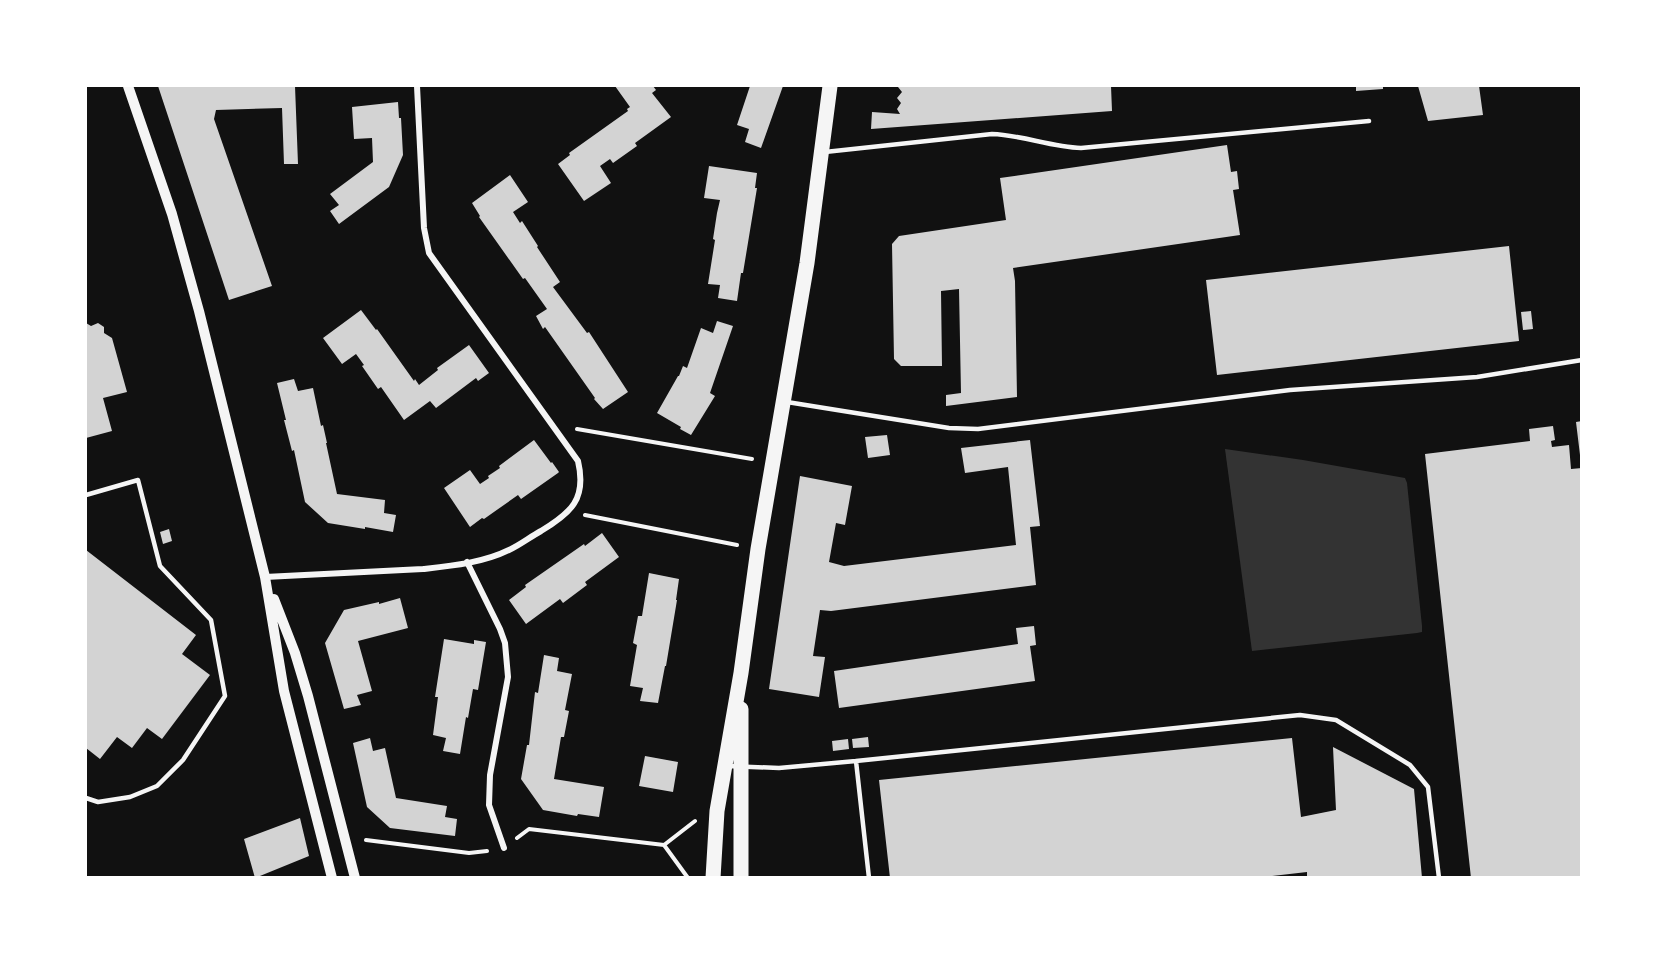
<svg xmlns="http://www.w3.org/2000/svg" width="1667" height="963" font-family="Quicksand,sans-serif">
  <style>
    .water { fill: #333 }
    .building { fill: #d3d3d3 }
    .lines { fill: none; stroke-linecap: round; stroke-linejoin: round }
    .path { stroke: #f5f5f5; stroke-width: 4 }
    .service { stroke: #f5f5f5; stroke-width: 4.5 }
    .minor { stroke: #f5f5f5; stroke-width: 6 }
    .tertiary { stroke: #f5f5f5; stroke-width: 10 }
    .primary { stroke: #f5f5f5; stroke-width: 15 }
  </style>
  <rect width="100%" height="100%" fill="#111"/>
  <path class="water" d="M1225,449l78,11 102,18 2,5 15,143v6l-5,1 -165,18z"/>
  <path class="building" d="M158,86h137l3,78h-14l-2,-56 -66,2 -2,9 58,167 -43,14z
    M615,86h38l3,4 -4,3 19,24 -36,26 2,3 -24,17 -3,-4 -10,7 11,17 -27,18 -26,-37 12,-9 -1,-2 59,-42 -1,-2 3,-2z
    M750,86h33l-22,62 -16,-6 4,-13 -12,-4z
    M899,86h212l1,25 -241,18 1,-17 28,2 -3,-5 4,-6 -4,-5 5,-6 -4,-5z
    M1356,86h27v3l-27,2z
    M1418,86h61l4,29 -55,6z
    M398,102l1,16h2l2,37 -14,32 -50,37 -9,-13 9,-6 -9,-11 43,-32 -1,-24 -18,1 -2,-32z
    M1227,145l4,27 6,-1 2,18 -6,1 7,45 -227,33 2,13 2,116 -71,9v-11l15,-2 -2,-104 -18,2 1,75h-41l-7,-7 -2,-115 7,-8 107,-16 -6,-42z
    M709,166l48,7 -2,15h2l-14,85h-2l-4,28 -19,-3 2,-13 -12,-1 7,-44 -2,-1 4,-26 3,-13 -16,-2z
    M510,175l18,27 -15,10 7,11 2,-2 16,25 -1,1 23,35 -7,5 34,46 2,-1 39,60 -25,17 -9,-10 1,-1 -50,-71 -2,2 -7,-13 11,-7 -22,-31 -2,1 -44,-62 1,-1 -8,-13z
    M1509,246l10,95 -302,34 -11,-95z
    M361,310l15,20 1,-1 37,52 1,-2 4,6 19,-15 -1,-2 32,-23 20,28 -11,8 -2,-3 -40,30 -6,-7 -26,19 -23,-33 -3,2 -16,-23 2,-1 -8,-11 -14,10 -19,-26z
    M1531,311l2,18 -10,1 -2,-18z
    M717,321l16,5 -23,67 5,3 -24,39 -11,-6 1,-2 -24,-14 21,-37h1l4,-10 4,2 14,-40 12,5z
    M86,323l5,3 7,-3 6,4v6l8,5 15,54 -24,6 9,33 -26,7z
    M294,379l4,12 15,-3 8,38 2,-1 4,18h-1l11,51 48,6 -1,13 12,2 -3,17 -28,-5v2l-37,-6 -23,-21 -11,-52 -2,1 -8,-31h2l-9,-37z
    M1582,421v34h-2l-4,-33z
    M1553,426l2,14 -4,1 1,6 17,-2 2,24 11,-1v410h-111l-46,-424 105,-13 -1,-12z
    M887,435l3,20 -22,3 -3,-21z
    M534,440l17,23 1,-1 7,10 -1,1 -37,26 -3,-4 -34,24 -2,-1 -12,9 -26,-39 26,-18 10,14 9,-6 -1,-2 12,-8 -1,-2z
    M1030,440l10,86 -10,1 6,58 -205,26 -11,-1 -7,46 12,1 -6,40 -50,-8 31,-213 52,10 -7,39 -9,-2 -7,39 15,4 172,-21 -8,-78 -43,6 -4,-25z
    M169,529l3,12 -9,3 -3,-12z
    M602,533l17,24 -34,25 2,3 -24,18 -3,-4 -34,25 -17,-24 17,-13 -1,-2 59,-41 1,2z
    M86,550l110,85 -14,19 28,21 -48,64 -15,-11 -15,20 -15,-11 -17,22 -14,-11z
    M649,573l30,6 -3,21h1l-11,66h-1l-7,37 -18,-2 3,-13 -13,-2 7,-41 -4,-2 5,-27h4z
    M400,598l8,30 -50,13 14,50 -15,4 4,10 -17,4 -19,-66 19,-33 35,-8v2z
    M1034,626l2,19 -6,1 5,35 -196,27 -5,-37 184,-27 -2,-16z
    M444,639l30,5v-4l12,2 -8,48 -5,-1 -5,29 -2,-1 -6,37 -17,-3 3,-13 -13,-3 5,-38h-3z
    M544,655l15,3 -2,13 15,3 -7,36 4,1 -5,26h-3l-7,42 50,8 -5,30 -21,-3 -1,2 -34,-6 -22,-31 6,-34h2l6,-53 3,1z
    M868,737l1,10 -16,1 -1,-9z
    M370,738l3,13 12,-3 11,50 51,8 -2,11 12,2 -2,17 -65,-8 -23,-21 -14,-64z
    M1292,738l9,79 35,-7 -3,-63 81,42 8,89h-115v-6l-51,6h-366l-11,-98z
    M848,739l1,10 -16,2 -1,-10z
    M645,756l33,6 -5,30 -34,-6z
    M300,818l9,38 -54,22 -11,-39z"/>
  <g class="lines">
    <path class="path" d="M577,429l175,30
      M585,515l152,30
      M517,838l12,-9 135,16
      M366,840l103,13 18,-2
      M688,878l-24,-33 31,-24"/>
    <path class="service" d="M825,152l167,-18c30,1 59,13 89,14l288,-27
      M787,402l162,26 29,1 312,-39 187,-13 105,-17
      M86,495l52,-15 22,86 51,54 14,76 -42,64 -26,26 -27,11 -32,5 -12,-4
      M856,761l444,-46 36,5 74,45 18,22 11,91
      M727,766l52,2 77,-7 13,117"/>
    <path class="minor" d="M467,562l33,67 5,14 3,34 -18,98 -1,30 15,43
      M265,577l158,-8c28,-3 60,-6 86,-19 11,-5 21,-13 32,-19 30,-18 46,-32 37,-70l-149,-208 -5,-25 -7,-142"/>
    <path class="tertiary" d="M128,86l44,128 27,97 66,266 19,114 48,187
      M274,599l21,54 13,43 47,182"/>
    <path class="primary" d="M741,709v169
      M713,878l4,-67 24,-138 17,-124 49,-286 23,-177"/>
  </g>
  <rect width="1667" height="963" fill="none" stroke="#ffffff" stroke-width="174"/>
</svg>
